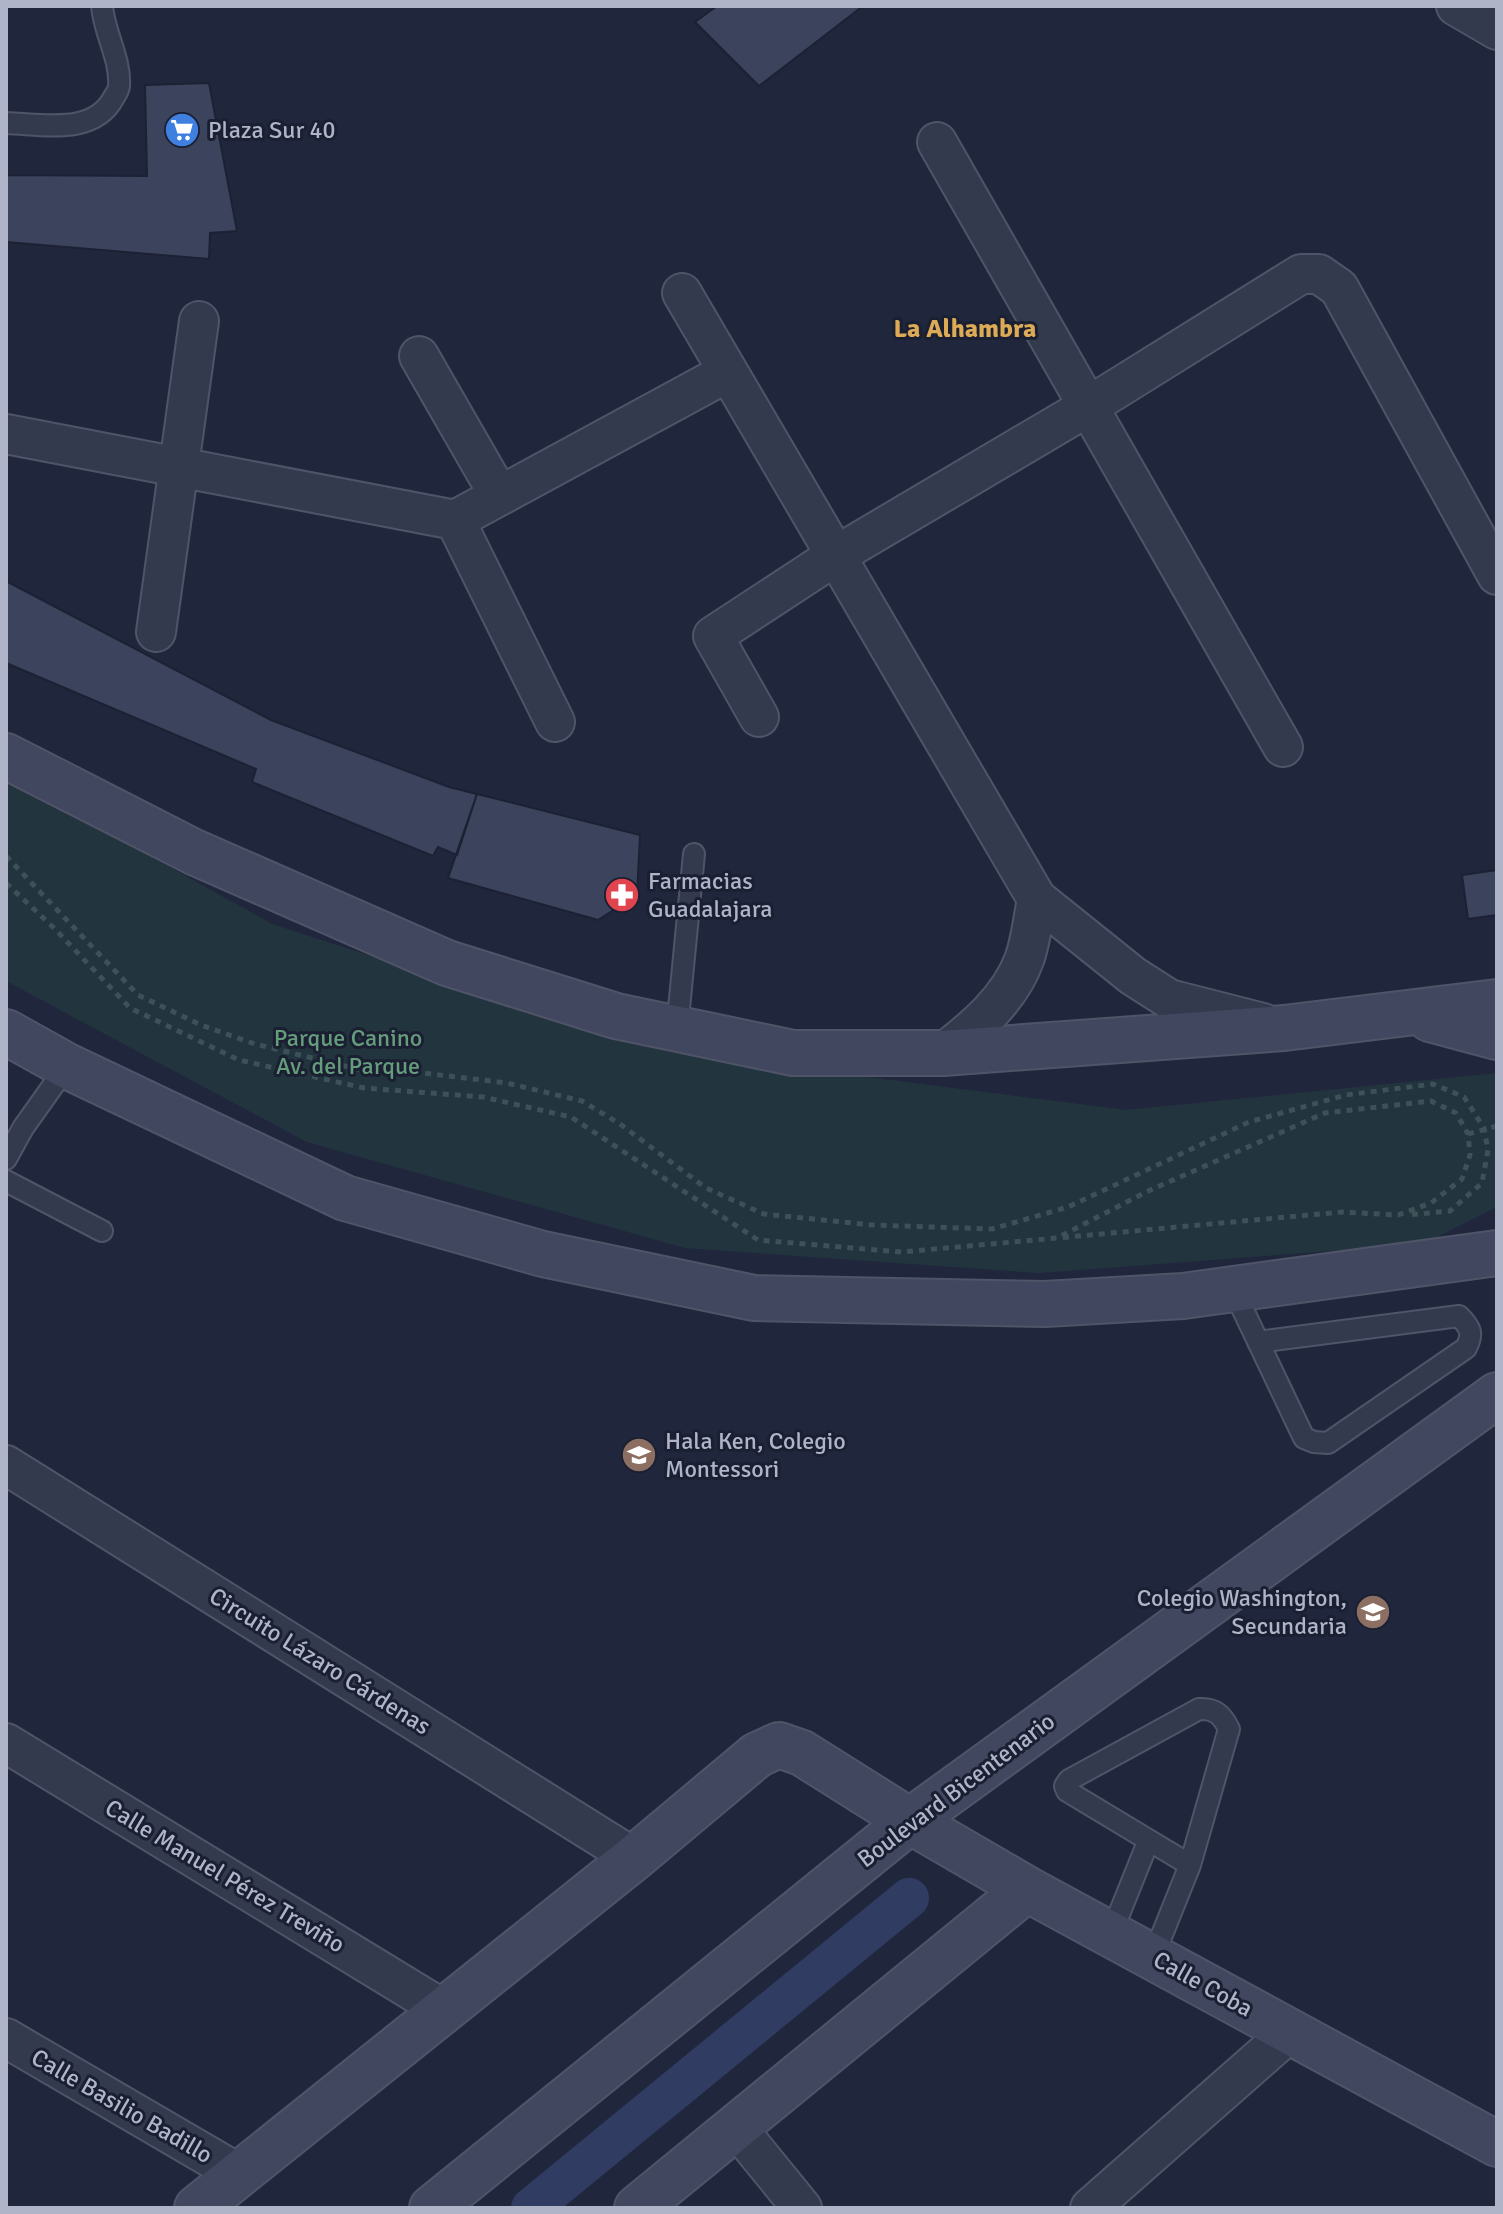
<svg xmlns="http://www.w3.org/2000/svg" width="1503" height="2214" font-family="Signika,sans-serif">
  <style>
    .green { fill: #22353e }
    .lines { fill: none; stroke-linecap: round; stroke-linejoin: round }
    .canal { stroke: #313c63; stroke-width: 40 }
    .building { fill: #3c435d; stroke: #1c2134; stroke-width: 2 }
    .lane-casing { stroke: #505468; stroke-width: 24 }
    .street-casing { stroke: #505468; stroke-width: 42 }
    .secondary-casing { stroke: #505468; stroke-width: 48 }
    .path { stroke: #3d5158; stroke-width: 5; stroke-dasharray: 6 6; stroke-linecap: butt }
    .lane { stroke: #343a4d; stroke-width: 20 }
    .street { stroke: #343a4d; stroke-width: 38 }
    .secondary { stroke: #424760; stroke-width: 44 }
    .labels { text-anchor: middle; stroke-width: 6; stroke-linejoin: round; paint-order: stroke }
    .poi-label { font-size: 24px; fill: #b0b4c9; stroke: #1a1f32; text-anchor: start }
    .park-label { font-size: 24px; fill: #659c7c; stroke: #1a1f32 }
    .street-label { font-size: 24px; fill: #b0b4c9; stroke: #1a1f32 }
    .neighbourhood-label { font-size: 26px; font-weight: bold; fill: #ddab56; stroke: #1a1f32 }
  </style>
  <rect width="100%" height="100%" fill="#20273d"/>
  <path class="green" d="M6,776l266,148 392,127 462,59 371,-37v134l-74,37 -384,29 -354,-25 -378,-106 -301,-161z"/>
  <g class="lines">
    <path class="canal" d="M531,2208l378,-310"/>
  </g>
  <path class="building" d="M717,6h146l-104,80 -64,-64z
    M209,83l28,148 -27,2 -1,26 -203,-17v-67l141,1 -2,-91z
    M6,581l265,139 178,67 28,7 -20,61 -19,-8 -5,9 -181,-74 4,-13 -250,-106z
    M477,794l163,41 -3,60 -39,25 -150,-42z
    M1497,870v45l-29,4 -6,-44z"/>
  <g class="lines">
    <g class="lane-casing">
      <path id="lane" d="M6,123c37,1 88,13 108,-26 2,-3 5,-8 5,-11 2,-27 -15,-53 -17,-80
        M677,1029l17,-175
        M6,1159l17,-31 44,-62
        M6,1181l96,50
        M1233,1289l71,149 10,4 14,1 138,-95c8,-15 4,-21 -7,-32l-201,26
        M1111,1934l37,-92
        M1153,1957l37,-92 39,-136c-7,-14 -14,-21 -30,-20l-130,71 -4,6 2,5 123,74"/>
    </g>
    <g class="street-casing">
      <path id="street" d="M1456,6l41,24
        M937,142l346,605
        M682,293l355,606 96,77 36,23 94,24
        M419,356l80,139
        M6,434l449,86 273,-148
        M455,520l100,202
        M156,632l43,-311
        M759,717l-46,-81 122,-80 254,-150 212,-132h18l20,14 158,287
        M943,1053c32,-25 66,-53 81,-93 7,-19 9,-41 13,-61
        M6,1465l628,393
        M6,1743l438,267
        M6,2038l233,136
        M736,2127l66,81
        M1090,2208l200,-176"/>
    </g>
    <g class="secondary-casing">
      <path id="secondary" d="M6,756l188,96 253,111 169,53 177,37h150l341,-25 213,-26
        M1430,1019l67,18
        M6,1032l61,34 278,132 198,56 211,44 291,6 138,-8 314,-43
        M197,2208l437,-350 123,-103 22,-10 23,8 108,68 117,68 470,255
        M432,2208l478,-387 587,-426
        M637,2208l390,-319"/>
    </g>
    <path class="path" d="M6,856l132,139 63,30 54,19 102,25 66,4 84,10 75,18 38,23 86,64 58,26 108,11 120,4 76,-22 181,-85 97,-27 87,-11 31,13 20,31 4,22 -6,33 -32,28 -43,4
      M6,883l48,45 76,80 109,52 125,28 119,9 88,20 187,123 144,12 155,-14 89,-46 179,-79 106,-12 25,12 12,21 2,21 -8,24 -31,24 -33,12 -56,-3 -285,26
      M1468,1134l29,-8"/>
    <use href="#lane" class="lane"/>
    <use href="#street" class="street"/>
    <use href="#secondary" class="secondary"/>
  </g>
  <defs>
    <g id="supermarket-disc" transform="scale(1.8)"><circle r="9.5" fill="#3f7fe0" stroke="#1a1f32"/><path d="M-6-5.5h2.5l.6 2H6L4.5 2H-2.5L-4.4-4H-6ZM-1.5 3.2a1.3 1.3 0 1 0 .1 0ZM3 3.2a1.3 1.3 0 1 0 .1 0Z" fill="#fff"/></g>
    <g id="pharmacy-disc" transform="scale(1.8)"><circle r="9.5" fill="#e0444e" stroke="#1a1f32"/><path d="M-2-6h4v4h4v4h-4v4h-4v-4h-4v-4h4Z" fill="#fff"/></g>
    <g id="school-disc" transform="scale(1.8)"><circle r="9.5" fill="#8d6e63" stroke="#1a1f32"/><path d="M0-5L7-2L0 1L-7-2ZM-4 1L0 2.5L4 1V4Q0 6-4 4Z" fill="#fff"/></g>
  </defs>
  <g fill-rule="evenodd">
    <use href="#supermarket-disc" x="182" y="130"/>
    <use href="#pharmacy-disc" x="622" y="895"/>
    <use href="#school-disc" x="639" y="1455"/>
    <use href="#school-disc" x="1373" y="1612"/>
  </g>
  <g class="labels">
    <g class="poi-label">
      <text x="208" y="138">Plaza Sur 40</text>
      <text x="648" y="889">Farmacias<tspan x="648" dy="28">Guadalajara</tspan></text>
      <text x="665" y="1449">Hala Ken, Colegio<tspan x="665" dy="28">Montessori</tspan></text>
      <text x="1347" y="1606" text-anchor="end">Colegio Washington,<tspan x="1347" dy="28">Secundaria</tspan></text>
    </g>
    <g class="park-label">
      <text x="348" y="1046">Parque Canino<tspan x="348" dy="28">Av. del Parque</tspan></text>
    </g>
    <g class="street-label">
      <text transform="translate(320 1661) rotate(32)" y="8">Circuito Lázaro Cárdenas</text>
      <text transform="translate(956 1790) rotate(-37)" y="8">Boulevard Bicentenario</text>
      <text transform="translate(225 1876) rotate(31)" y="8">Calle Manuel Pérez Treviño</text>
      <text transform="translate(1203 1984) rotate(29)" y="8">Calle Coba</text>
      <text transform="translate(122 2106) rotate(30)" y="8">Calle Basilio Badillo</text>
    </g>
    <g class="neighbourhood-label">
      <text x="965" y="337">La Alhambra</text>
    </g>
  </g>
  <rect width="1503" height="2214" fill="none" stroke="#b0b4c9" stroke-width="16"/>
</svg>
